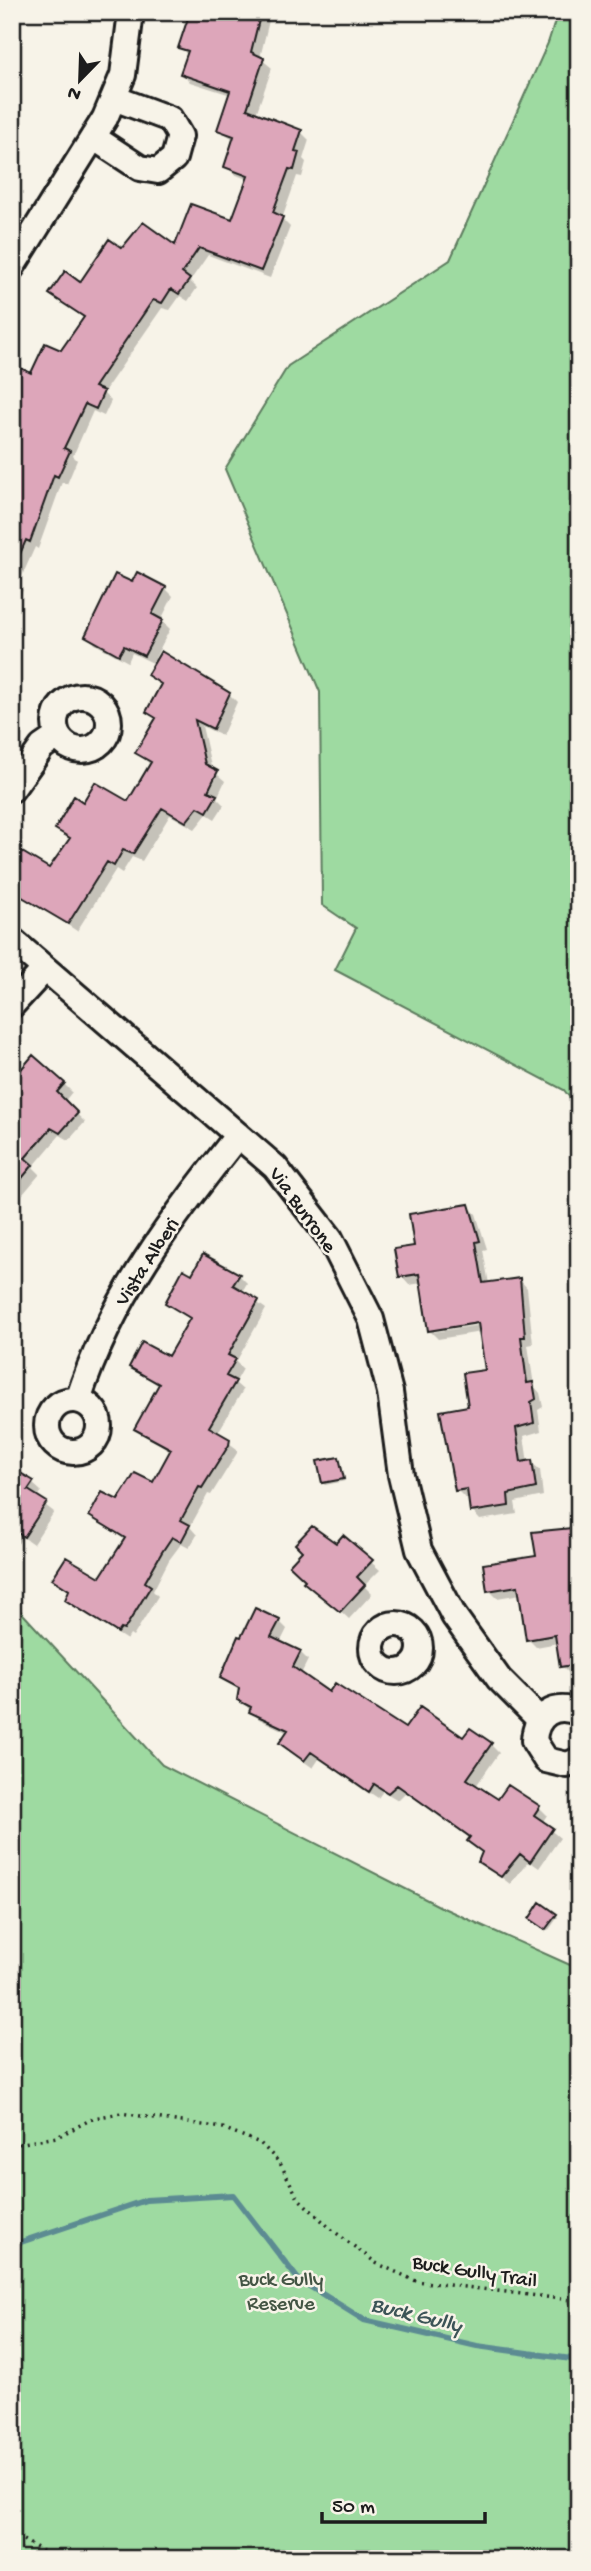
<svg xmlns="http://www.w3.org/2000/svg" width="591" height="2571" font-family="'Gochi Hand',sans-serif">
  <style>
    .green { fill: #9edaa1; stroke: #5d7b5e; stroke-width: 2 }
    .shadow { fill: #0003; fill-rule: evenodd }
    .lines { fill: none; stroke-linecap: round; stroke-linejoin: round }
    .stream { stroke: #5b8b92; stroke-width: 6 }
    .building { fill: #dda6ba; stroke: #1c1c1c; stroke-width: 2 }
    .minor-casing { stroke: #1c1c1c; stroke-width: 30 }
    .path { stroke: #1c1c1c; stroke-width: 3.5; stroke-dasharray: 2 5; stroke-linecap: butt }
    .minor { stroke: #f7f3e8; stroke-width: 24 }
    .labels { text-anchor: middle; stroke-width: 5; stroke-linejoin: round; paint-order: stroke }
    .street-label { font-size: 21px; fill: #1c1c1c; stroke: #f7f3e8 }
    .park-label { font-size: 21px; fill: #435544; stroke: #f7f3e8 }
    .water-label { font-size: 23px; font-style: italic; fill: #3c5457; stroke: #f7f3e8 }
  </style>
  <rect width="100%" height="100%" fill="#f7f3e8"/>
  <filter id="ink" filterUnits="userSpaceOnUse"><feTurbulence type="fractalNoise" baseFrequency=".0143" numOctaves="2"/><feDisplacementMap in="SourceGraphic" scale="14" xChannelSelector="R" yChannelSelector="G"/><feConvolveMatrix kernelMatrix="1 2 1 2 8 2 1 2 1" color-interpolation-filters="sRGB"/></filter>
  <g filter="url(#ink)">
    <path class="green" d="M558,12h21v1098l-15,-20 -229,-120 21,-42 -34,-23 -2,-213 -95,-223 63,-103 162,-106 98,-217z
      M12,1602l150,163 279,142 138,62v590h-567z"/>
    <path class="shadow" d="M192,12h79l-11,46 12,10 -16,46 45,18 8,8 -6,19 3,3 -4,15 -5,-1 -15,43 8,8 -20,51 -62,-23 -18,26 7,7 -9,13 -8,-5 -10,14 -8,-2 -59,85 8,8 -7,15 -11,-5 -20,45 4,4 -10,24 -5,-2 -24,67 -3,-2 -17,38 5,5 -11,23v-199l20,-39 29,-23 24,-34 -33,-25 28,-9 42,-34 54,-3 57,-26 16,-41 -15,-6 -8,-8 9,-26 -16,-10 12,-35 -41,-13 -8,-9 6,-17 -8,-9z
      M133,585l32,3 8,8 -12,24 9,9 -15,29 74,36 8,8 -15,34 -20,-10 10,44 13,11 -8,17 7,7 -9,14 -8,-5 -12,15 -25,-14 -28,46 -10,-4 -10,16 -6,-4 -39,62 -64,-41 36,-20 21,-30 -13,-11 27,-25h44l23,-39 -14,-12 20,-33 -9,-8 14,-26 -13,-12 6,-10 -23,-11 -4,9 -33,-18 -8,-9z
      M12,1070l6,6 46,8 8,8 -8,10 21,20 -16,18 -9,-5 -27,32 7,7 -28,33z
      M468,1206l8,8 11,35 -4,1 6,34 30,-5 8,9 6,56 -5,1 6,41 6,7 3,14 -5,3 3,21 -17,5 4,27 3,-1 9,8 3,26 -28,6 2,12 -37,6 -8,-9 -2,-13h-5l-8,-8 13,-82 17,-36 -6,-40 -43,7 -8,-8 -8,-48 -13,2 -8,-9 15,-29zM486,1320v4l-52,8v-3z
      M239,1275l8,8 -5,9 24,17 -30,53 7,7 -8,14 8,7 -26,44 20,15v4l-26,42 -3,-1 -18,33 7,8 -8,13 -8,-4 -12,16 -16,31 5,5 -25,41 -3,-2 -3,5 -51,-32 -9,-8 3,-8 -16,-13 47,1 24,-40 -34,-24 62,-31 19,-33 -36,-24 23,-42 -28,-19 38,-8 22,-39 -24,-17 26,-27z
      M339,1459l6,22 -20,4 -2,-2z
      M12,1471l20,12 9,8 -5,7 18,14 -21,32 -10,-7 -11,14z
      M579,1530v142l-9,2 -8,-8 -4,-23 -22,4 -8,-8 -7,-45 -24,4 -8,-8z
      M343,1538l37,32 -16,16 8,8 -23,25 -14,-13 -2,2 -42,-43 13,-14 32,-6z
      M279,1621l8,8 -7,14 20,9 8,8 -7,14 28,20 77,37 85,14 8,8 -23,33 22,16 41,5 8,8 -5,8 18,15 -21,30 -10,-7 -19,23 -30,-23 4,-8 -14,-12 1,-2 -65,-47 -8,8 -15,-9 -5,7 -59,-39 -6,9 -24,-17 -8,-8 7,-10 -29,-14 -20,-20 1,-8 -18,-13z
      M555,1915l3,2 -10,14 -15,-10z"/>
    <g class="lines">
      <path class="stream" d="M12,2245l134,-45 87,-5 65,84 66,41 113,26 102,14"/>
    </g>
    <path class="building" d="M190,12h71l-10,40 13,6 -17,51 55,21 -7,21 4,1 -5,18 -5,-1 -16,43 10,5 -22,54 -62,-23 -17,25 8,6 -11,15 -8,-5 -9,14 -9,-3 -59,87 10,4 -8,18 -11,-5 -21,44 6,3 -12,26 -4,-2 -24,67 -4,-2 -14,32v-208l19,9 14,-30 16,7 23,-33 -35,-23 16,-23 15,11 29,-43 13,9 21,-26 32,23 16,-41 41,15 16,-43 -24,-9 10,-31 -17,-6 13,-39 -50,-17 8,-23 -10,-3z
      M137,572l29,15 -14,27 11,6 -19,36 -20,-10 -5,9 -34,-19 30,-62 17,8z
      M161,651l69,42 -17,36 -18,-9 10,44 13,7 -10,20 9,4 -10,17 -9,-5 -12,15 -24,-14 -29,46 -10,-4 -9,16 -7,-4 -39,62 -56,-33v-45l37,22 21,-30 -15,-9 19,-33 9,6 12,-20 33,19 23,-39 -16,-9 21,-35 -10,-6 15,-28 -14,-9z
      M33,1055l32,28 -8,9 21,21 -18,20 -9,-5 -26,30 8,7 -21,25v-110z
      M469,1204l11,37 -4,1 7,41 37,-5 5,59h-4l6,46 6,-1 3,17 -5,3 3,21 -18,5 5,34 11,-2 4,28 -28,6 1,12 -39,6 -3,-23 -12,2 -15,-80 28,-5 -5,-33 22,-3 -7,-47 -50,8 -9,-57 -20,3 -5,-28 20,-3 -5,-32z
      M203,1254l37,20 -7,11 26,15 -31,55 8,4 -10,17 10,5 -27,46 21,12 -1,6 -27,43 -3,-1 -18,33 9,5 -9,17 -9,-5 -10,15 -17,30 6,4 -27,44 -3,-1 -3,4 -53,-33 4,-10 -17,-11 14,-22 34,20 25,-39 -36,-22 13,-24 16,8 17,-27 18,9 18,-33 -37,-20 25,-45 -30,-17 13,-25 26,14 22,-38 -25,-15 18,-34 9,5z
      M339,1457l5,22 -22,4 -5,-22z
      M12,1468l22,13 -6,9 19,12 -23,35 -12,-8z
      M312,1526l24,17 7,-8 30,25 -16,17 8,8 -25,27 -37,-30 2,-2 -16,-15 13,-14 -7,-7z
      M572,1528l7,1v135l-19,3 -5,-32 -29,5 -8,-54 -31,5 -4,-27 53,-8 -4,-24z
      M255,1608l25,12 -9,17 30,14 -8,16 36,25 6,-9 70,45 15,-21 43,30 7,-9 22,15 -25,36 31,20 10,-14 32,21 -6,9 19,13 -23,34 -10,-8 -19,23 -23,-15 4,-10 -15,-11 3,-4 -73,-52 -9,8 -14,-9 -5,8 -58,-40 -7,9 -25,-18 9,-13 -39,-18 2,-5 -14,-7 2,-12 -19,-10 18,-42 3,1z
      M540,1902l17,12 -12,16 -16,-11z"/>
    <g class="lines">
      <g class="minor-casing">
        <path id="minor" d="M93,137l47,31 18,3 16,-13 6,-22 -10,-17 -56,-21
          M12,267l93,-149 18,-43 8,-63
          M55 723a27 27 0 1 1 54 0a27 27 0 1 1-54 0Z
          M12,789l30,-42 16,-11
          M12,940l263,227 55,71 41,81 19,73 11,83 18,75 35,66 45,63 40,40
          M12,1005l33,-36
          M78,1400c34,-104 93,-180 160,-265
          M47 1426a26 26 0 1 1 52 0a26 26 0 1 1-52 0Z
          M372 1648a24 24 0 1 1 48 0a24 24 0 1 1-48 0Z
          M579,1713c-24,-11 -44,2 -45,28l12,19 21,5 12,-5"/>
      </g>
      <path class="path" d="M12,2145l45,-8 37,-19 27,-5 102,15 37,15 20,20 18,35 33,31 45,34 40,18 163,20
        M23,2540l23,13 2,6"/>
      <use href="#minor" class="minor"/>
    </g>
  </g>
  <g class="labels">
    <g class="street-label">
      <text transform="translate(304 1209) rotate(54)" y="7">Via Burrone</text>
      <text transform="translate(146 1261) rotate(-57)" y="7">Vista Alberi</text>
      <text transform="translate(475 2270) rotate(9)" y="7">Buck Gully Trail</text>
    </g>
    <g class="park-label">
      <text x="281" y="2285">Buck Gully<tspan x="281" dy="24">Reserve</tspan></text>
    </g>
    <g class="water-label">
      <text transform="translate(417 2313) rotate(14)" y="8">Buck Gully</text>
    </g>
  </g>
  <rect width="591" height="2571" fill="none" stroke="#f7f3e8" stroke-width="42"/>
  <rect x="21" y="21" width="549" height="2529" fill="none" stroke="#1c1c1c" stroke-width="2.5" filter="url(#ink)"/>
  <g transform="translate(80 80) rotate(203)" stroke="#f7f3e8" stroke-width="5" paint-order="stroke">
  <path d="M0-5L12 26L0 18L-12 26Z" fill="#1c1c1c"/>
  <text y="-10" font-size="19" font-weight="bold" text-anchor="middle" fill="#1c1c1c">N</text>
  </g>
  <path d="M322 2512v10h163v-10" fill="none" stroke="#1c1c1c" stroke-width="3.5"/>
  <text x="332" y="2512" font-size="21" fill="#1c1c1c" stroke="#f7f3e8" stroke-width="5" paint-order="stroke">50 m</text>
</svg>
